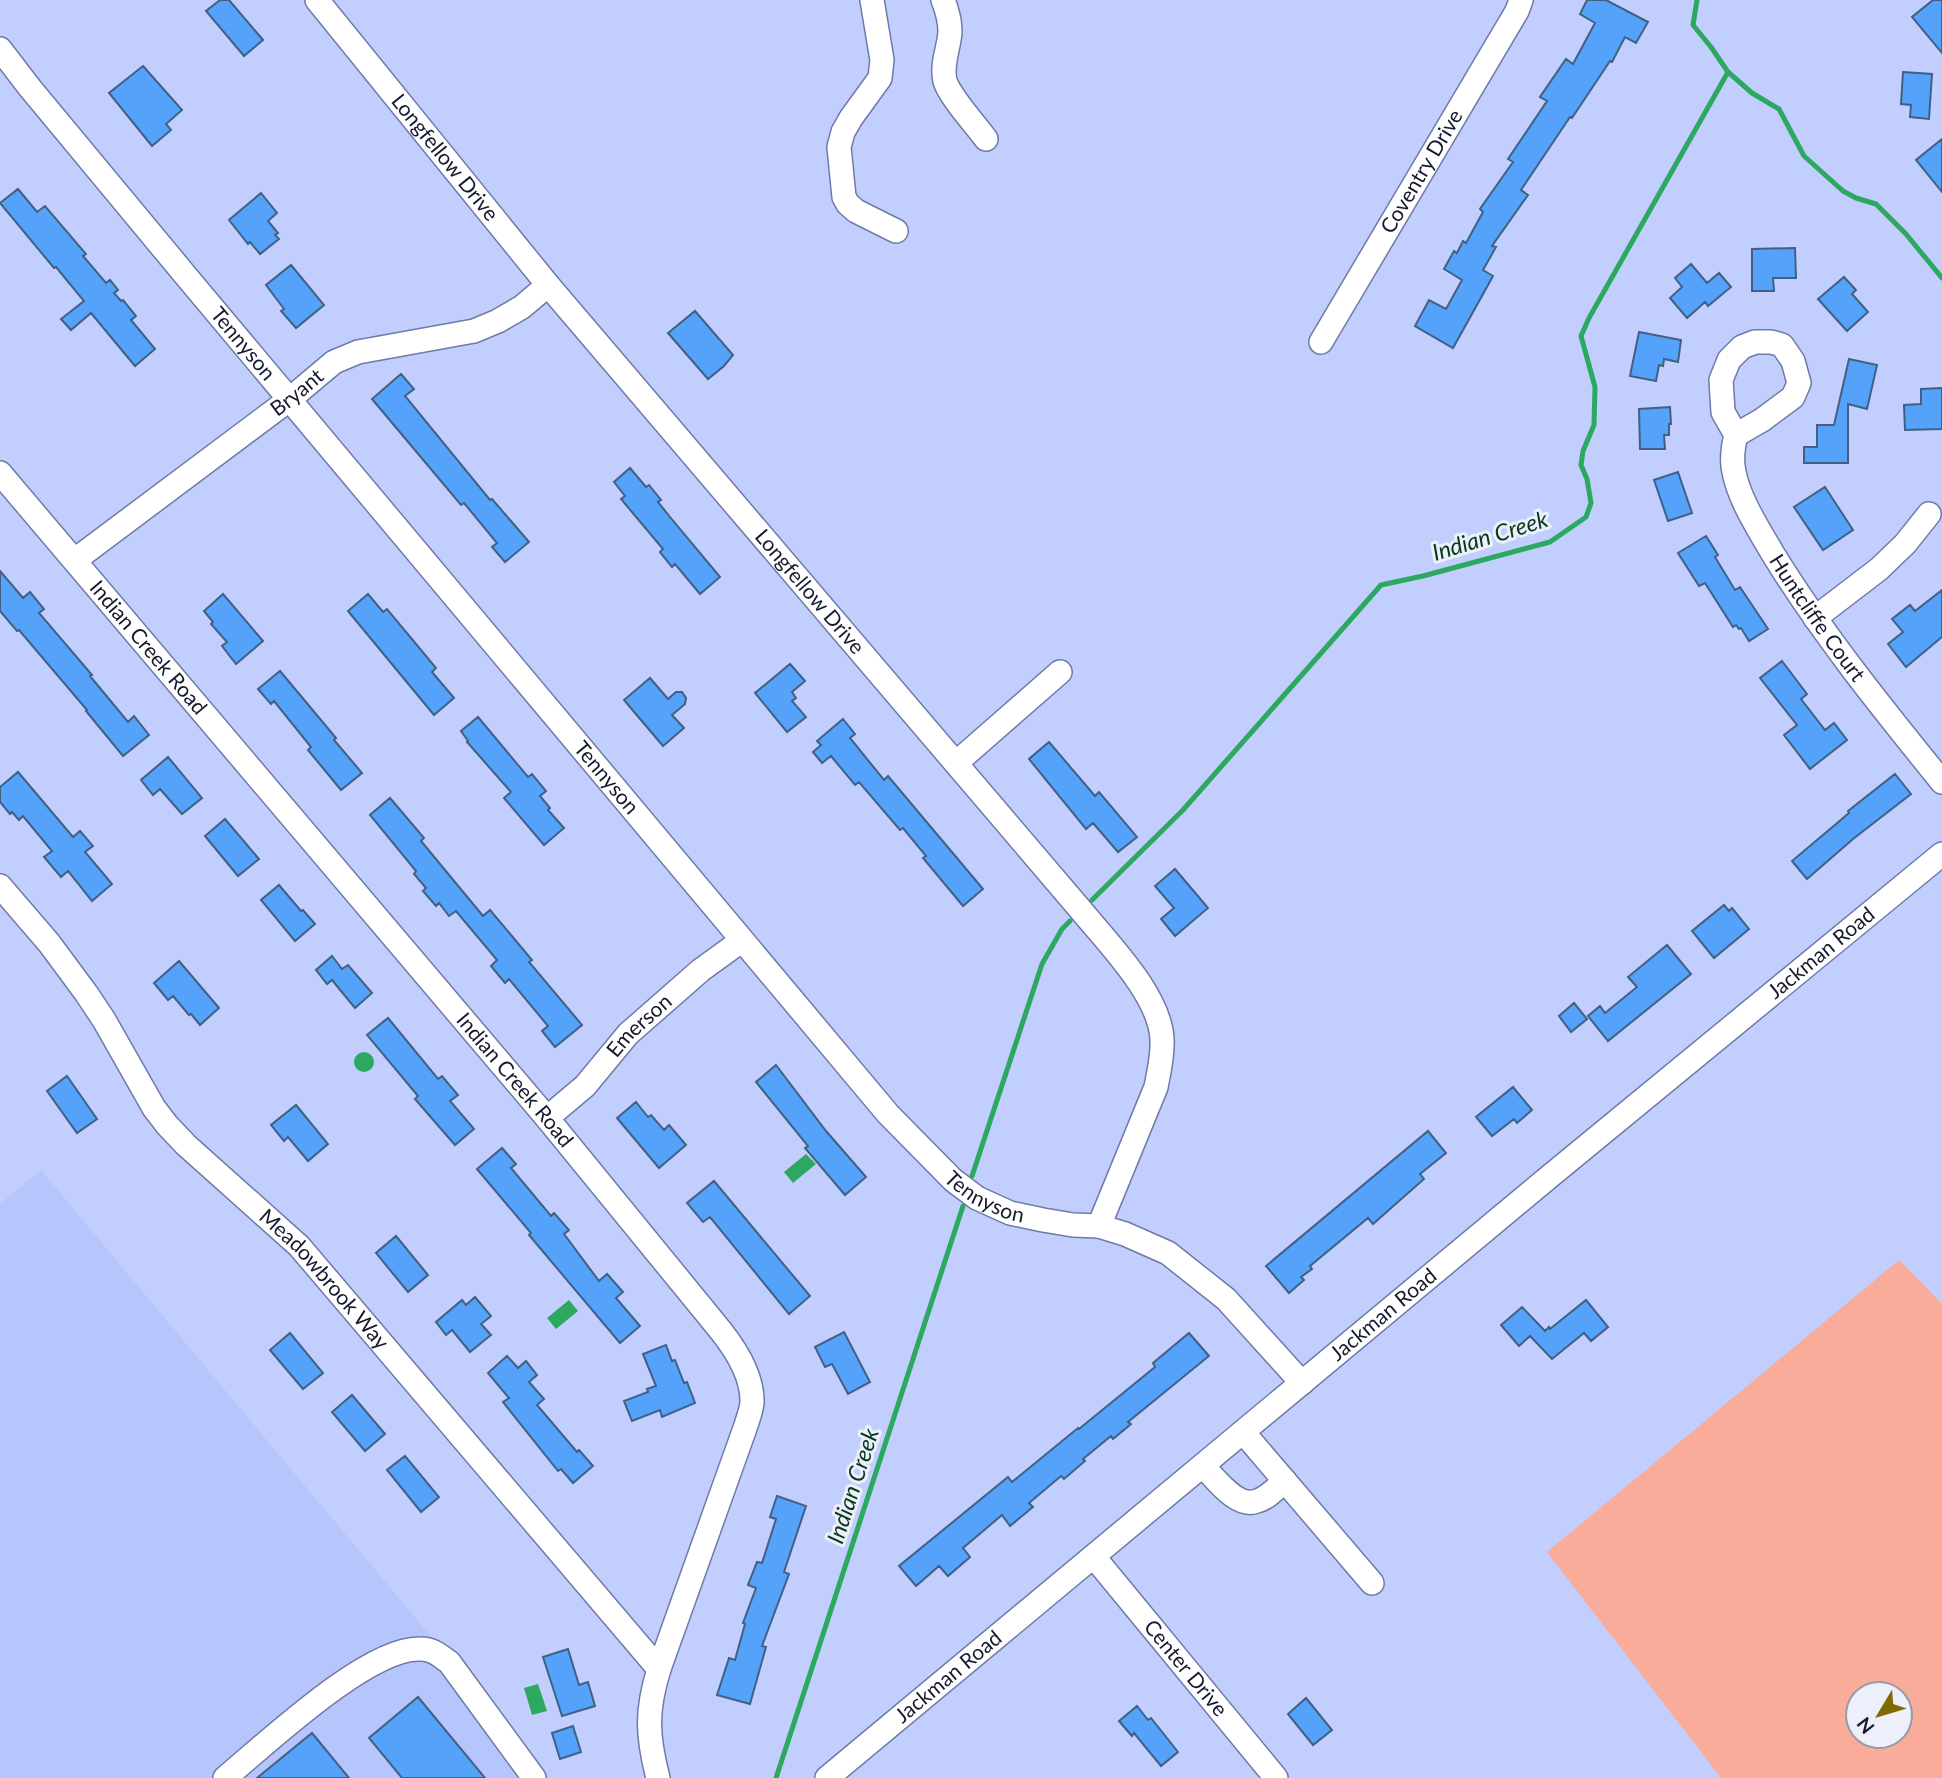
<svg xmlns="http://www.w3.org/2000/svg" width="1942" height="1778" font-family="Lato,sans-serif">
  <style>
    .built { fill: #b6c5fc }
    .green { fill: #faac9a; fill-rule: evenodd }
    .water { fill: #2ca860 }
    .lines { fill: none; stroke-linecap: round; stroke-linejoin: round }
    .stream { stroke: #2ca860; stroke-width: 5 }
    .building { fill: #54a2fa; stroke: #416084; stroke-width: 2 }
    .minor-casing { stroke: #6f7aa7; stroke-width: 26 }
    .minor { stroke: #fff; stroke-width: 23 }
    .labels { text-anchor: middle; stroke-width: 6; stroke-linejoin: round; paint-order: stroke }
    .street-label { font-size: 21px; fill: #161a2c; stroke: #edf0fa }
    .water-label { font-size: 23px; font-style: italic; fill: #06381c; stroke: #edf0fa }
  </style>
  <rect width="100%" height="100%" fill="#c1cefe"/>
  <path class="built" d="M41,1170l508,608h-549v-574z"/>
  <path class="green" d="M1899,1260l43,44v474h-221l-174,-226zM1900,1694v42h-42v-42z"/>
  <path class="water" d="M354 1062a10 10 0 1 1 20 0a10 10 0 1 1-20 0Z
    M806,1154l10,10 -23,19 -9,-11z
    M569,1300l9,11 -22,18 -9,-11z
    M538,1684l9,27 -15,4 -8,-27z"/>
  <g class="lines">
    <path class="stream" d="M1728,72l24,21 27,16 25,47 39,35 13,7 20,6 30,30 36,44
      M1092,900l91,-90 198,-225 42,-9 127,-34 36,-25 5,-14 -4,-24 -6,-14 2,-14 11,-26 1,-38 -14,-51 8,-18 139,-246 -17,-25 -18,-22 4,-25
      M972,1176l70,-212 20,-35 8,-8
      M776,1778l187,-572"/>
  </g>
  <path class="building" d="M220,0h9l34,40 -19,16 -38,-45z
    M1587,0h19l42,22 -12,21 -11,-6 -13,25 -2,-1 -38,57 -2,-1 -49,73 7,5 -36,51 4,1 -13,23 10,6 -40,72 -38,-22 14,-26 17,9 16,-29 -18,-11 10,-18 3,2 6,-12 3,2 17,-31 -3,-3 33,-47 -5,-3 39,-58 -7,-4 26,-38 7,5 22,-41 -15,-9z
    M1933,0h9v53l-30,-36z
    M143,66l39,44 -16,14 5,6 -19,16 -43,-53z
    M1903,72l29,2 -3,45 -19,-2 1,-12 -10,-1z
    M1942,139v53l-26,-32z
    M18,189l19,23 8,-6 41,48 -3,2 23,27 4,-3 8,10 -4,3 7,8 2,-1 13,16 -5,4 24,29 -20,17 -44,-53 -20,17 -10,-11 23,-18 -28,-34 -2,1 -54,-65z
    M261,193l16,20 -9,8 10,12 -3,2 4,4 -19,15 -10,-12 -2,2 -19,-24z
    M1795,248l1,30h-23l1,13h-22v-42z
    M1691,264l16,19 12,-10 12,14 -23,19 -3,-4 -18,16 -17,-20 12,-11 -7,-9z
    M291,265l33,40 -28,23 -15,-17 3,-2 -18,-24z
    M1844,277l12,13 -4,4 16,18 -21,19 -29,-32z
    M695,311l38,44 -9,11 -16,13 -40,-46z
    M1639,332l42,8 -3,22 -14,-3 -1,7 -4,-1 -3,16 -26,-5z
    M1849,359l28,6 -10,44 -19,-5v59h-44v-16h13v-22h17z
    M401,374l13,15 -9,7 85,104 2,-1 37,43 -24,20 -13,-15 5,-4 -33,-40 -3,2 -89,-106z
    M1942,388v41l-37,1 -1,-25 17,-1v-15z
    M1670,407l1,17h-2v11h-5l1,14h-25l-1,-40z
    M630,468l16,19 3,-2 12,15 -3,2 12,15 50,60 -20,17 -25,-30 -3,3 -12,-15 3,-3 -42,-50 4,-3 -11,-14z
    M1678,472l14,41 -24,8 -14,-41z
    M1825,487l28,43 -30,20 -29,-43z
    M1706,536l12,19 -3,2 20,33 5,-3 28,42 -19,12 -8,-13 -2,1 -3,-4 -3,2 -28,-44 -6,3 -21,-33z
    M0,571l23,27 7,-6 14,17 -5,4 53,62 -2,1 38,46 6,-6 15,19 -26,21 -37,-45 1,-1 -68,-80 -2,1 -17,-20z
    M1942,590v47l-36,30 -18,-23 15,-12 -11,-13 18,-14 5,6z
    M223,594l40,47 -27,23 -14,-18 5,-4 -16,-18 2,-2 -9,-11z
    M368,594l15,18 4,-3 49,59 -4,4 22,26 -20,17 -86,-104z
    M1782,661l25,33 -6,5 24,31 9,-7 13,17 -37,29 -26,-34 13,-10 -37,-47z
    M790,664l15,17 -13,11 4,6 -4,3 14,16 -19,15 -32,-39z
    M280,671l56,67 -2,2 28,33 -21,17 -33,-40 3,-3 -37,-46 -3,3 -13,-15z
    M650,678l18,21 8,-7h6l4,6 -1,6 -13,11 12,13 -21,18 -39,-46z
    M478,717l50,60 4,-3 14,17 -6,5 10,12 -2,2 16,18 -20,17 -40,-47 7,-6 -44,-50 1,-1 -7,-10z
    M843,719l12,15 -5,4 34,42 4,-4 95,113 -20,17 -40,-48 3,-2 -23,-28 -3,2 -41,-48 -4,3 -24,-29 -9,7 -9,-11 8,-7 -4,-4z
    M1049,742l46,54 4,-4 38,45 -19,15 -25,-29 -7,6 -57,-70z
    M168,757l34,41 -20,16 -22,-25 -7,6 -12,-15z
    M18,772l55,65 7,-6 13,15 -8,6 27,32 -20,17 -24,-30 -7,6 -17,-20 8,-6 -29,-35 -4,4 -7,-8 -2,2 -10,-12v-15z
    M1895,774l16,20 -58,45 -46,40 -15,-18 57,-48 -1,-2z
    M390,798l34,40 -3,3 62,75 7,-6 42,50 -3,2 53,63 -27,22 -13,-16 6,-5 -39,-47 -4,4 -14,-17 6,-6 -41,-49 -7,5 -10,-13 -3,3 -13,-15 3,-3 -12,-14 2,-3 -46,-56z
    M225,819l34,40 -21,17 -33,-40z
    M1175,869l33,39 -33,28 -14,-17 13,-11 -19,-22z
    M279,885l22,26 2,-1 12,14 -20,17 -34,-41z
    M1724,905l5,6 3,-3 17,21 -35,29 -22,-27z
    M1667,945l24,29 -83,67 -20,-25 12,-10 5,7 32,-26 -9,-10z
    M332,956l10,13 6,-4 24,28 -17,15 -23,-28 -5,4 -11,-14z
    M179,961l40,47 -19,17 -9,-11 -2,1 -16,-19 -5,4 -14,-17z
    M1574,1003l13,16 -16,13 -12,-16z
    M388,1018l50,61 4,-3 16,19 -8,6 24,28 -19,16 -40,-46 3,-3 -51,-61z
    M776,1065l50,66 40,46 -21,18 -40,-47 3,-2 -52,-64z
    M67,1076l30,43 -20,14 -30,-42z
    M1513,1087l19,23 -15,13 -3,-4 -22,17 -16,-19z
    M636,1102l12,15 3,-2 13,15 5,-5 17,20 -27,23 -42,-50z
    M296,1105l32,39 -20,17 -20,-24 -4,4 -13,-16z
    M1428,1131l18,22 -26,21 4,5 -51,45 -5,-6 -58,48 2,3 -11,8 3,3 -15,13 -23,-27z
    M502,1148l14,16 -5,4 40,48 3,-3 15,17 -5,4 35,47 8,-7 16,18 -7,6 24,28 -20,17 -91,-108 2,-2 -54,-64z
    M714,1181l96,115 -21,18 -79,-97 -7,5 -16,-19z
    M396,1236l32,39 -20,17 -32,-39z
    M475,1297l16,19 -10,8 10,11 -21,17 -18,-22 -6,5 -10,-13 26,-22 4,5z
    M1586,1300l22,27 -17,14 -7,-8 -32,26 -22,-23 -11,10 -18,-21 21,-18 23,24 4,-4 1,2z
    M844,1332l26,50 -22,12 -16,-30 -7,3 -10,-20z
    M290,1333l33,40 -20,16 -33,-39z
    M1189,1333l20,23 -81,66 3,2 -18,15 -2,-3 -28,23 2,2 -21,18 -3,-3 -32,27 4,4 -23,19 -8,-11 -39,33 7,9 -22,19 -9,-10 -23,20 -17,-20 109,-89 4,5 66,-54 1,1 76,-62 -2,-4z
    M666,1345l6,16 3,-1 9,23 3,-1 8,21 -33,14 -2,-7 -28,11 -8,-20 24,-9 -1,-3 9,-3 -13,-32z
    M507,1356l11,12 8,-7 11,14 -8,7 15,17 -7,6 40,47 2,-2 14,16 -20,17 -12,-14 -3,2 -55,-69 6,-4 -21,-25z
    M352,1395l33,39 -20,17 -33,-39z
    M405,1456l34,41 -18,15 -34,-42z
    M777,1496l29,10 -22,66 5,2 -27,72 4,1 -16,57 -33,-9 12,-37 6,2 10,-36 -2,-1 13,-35 -8,-3 9,-23 5,1 14,-44 -6,-2z
    M568,1649l11,36 9,-3 7,24 -33,10 -19,-59z
    M418,1697l67,81h-83l-33,-40z
    M1306,1698l26,32 -19,15 -25,-31z
    M1137,1706l11,14 3,-2 27,34 -17,14 -27,-33 -2,3 -13,-15z
    M573,1726l8,26 -21,7 -8,-26z
    M312,1733l37,45h-92z"/>
  <g class="lines">
    <g class="minor-casing">
      <g id="minor">
        <path id="s1" d="M317,0l231,285 532,624c27,33 80,86 82,130 1,16 -3,33 -6,48l-57,139"/>
        <path d="M872,0l10,60 -2,18 -29,40 -8,14 -4,15 5,50 4,7 8,7 40,20"/>
        <path d="M943,0c4,10 7,21 7,32 -1,16 -9,32 -5,49 5,16 30,43 41,58"/>
        <path id="s2" d="M0,49l30,39 156,188 702,838 65,66 24,18 33,15 33,7 30,5 26,1 26,8 43,19 58,46 76,84"/>
        <path id="s3" d="M1321,342l196,-331 4,-11"/>
        <path id="s4" d="M1736,435l26,-15 31,-23 6,-14 -6,-22 -11,-16 -11,-3h-16l-13,5 -13,13 -8,20 2,32 13,23c-3,12 -5,25 -2,37 5,27 25,58 39,82 50,81 109,154 169,228"/>
        <path id="s5" d="M0,473l547,645 174,213c15,19 32,46 31,72 -1,9 -5,19 -8,28l-85,238c-13,42 -12,66 -1,109"/>
        <path id="s6" d="M75,560l215,-161 44,-37 24,-10 116,-21 24,-10 24,-14 26,-22"/>
        <path d="M1815,618l64,-49 26,-25 24,-30"/>
        <path d="M956,763l104,-91"/>
        <path id="s7" d="M0,886l49,57 37,50 18,27 50,88 13,17 19,20 113,101 360,423"/>
        <path id="s8" d="M547,1118l38,-32 43,-52 73,-64 40,-29"/>
        <path d="M1243,1432l129,151"/>
        <path d="M1203,1466c13,13 34,43 54,35 11,-3 19,-13 28,-20"/>
        <path id="s9" d="M1094,1557l182,221"/>
        <path d="M225,1778c41,-34 144,-132 196,-129 12,0 19,7 28,13l85,116"/>
        <path id="s10" d="M827,1778l722,-601 393,-323"/>
      </g>
    </g>
    <use href="#minor" class="minor"/>
  </g>
  <g class="labels">
    <g class="street-label">
      <text dy="7" stroke="none"><textPath href="#s1" startOffset="203">Longfellow Drive</textPath></text>
      <text dy="7" stroke="none"><textPath href="#s3" startOffset="198">Coventry Drive</textPath></text>
      <text dy="7" stroke="none"><textPath href="#s2" startOffset="382">Tennyson</textPath></text>
      <text dy="7" stroke="none"><textPath href="#s6" startOffset="278">Bryant</textPath></text>
      <text dy="7" stroke="none"><textPath href="#s1" startOffset="770">Longfellow Drive</textPath></text>
      <text dy="7" stroke="none"><textPath href="#s4" startOffset="472">Huntcliffe Court</textPath></text>
      <text dy="7" stroke="none"><textPath href="#s5" startOffset="229">Indian Creek Road</textPath></text>
      <text dy="7" stroke="none"><textPath href="#s2" startOffset="948">Tennyson</textPath></text>
      <text dy="7" stroke="none"><textPath href="#s10" startOffset="1292">Jackman Road</textPath></text>
      <text dy="7" stroke="none"><textPath href="#s8" startOffset="131">Emerson</textPath></text>
      <text dy="7" stroke="none"><textPath href="#s5" startOffset="796">Indian Creek Road</textPath></text>
      <text dy="7" stroke="none"><textPath href="#s2" startOffset="1516">Tennyson</textPath></text>
      <text dy="7" stroke="none"><textPath href="#s7" startOffset="513">Meadowbrook Way</textPath></text>
      <text dy="7" stroke="none"><textPath href="#s10" startOffset="724">Jackman Road</textPath></text>
      <text dy="7" stroke="none"><textPath href="#s9" startOffset="144">Center Drive</textPath></text>
      <text dy="7" stroke="none"><textPath href="#s10" startOffset="158">Jackman Road</textPath></text>
    </g>
    <g class="water-label">
      <text transform="translate(1490 536) rotate(-17)" y="8">Indian Creek</text>
      <text transform="translate(853 1486) rotate(-72)" y="8">Indian Creek</text>
    </g>
  </g>
  <g transform="translate(1879 1715) rotate(232)"><circle r="33" fill="#edf0fa" stroke="#979aa8" stroke-width="2"/>
  <path d="M0-5L12 26L0 18L-12 26Z" fill="#826a02"/>
  <text y="-10" font-size="19" font-weight="bold" text-anchor="middle" fill="#161a2c">N</text>
  </g>
</svg>
